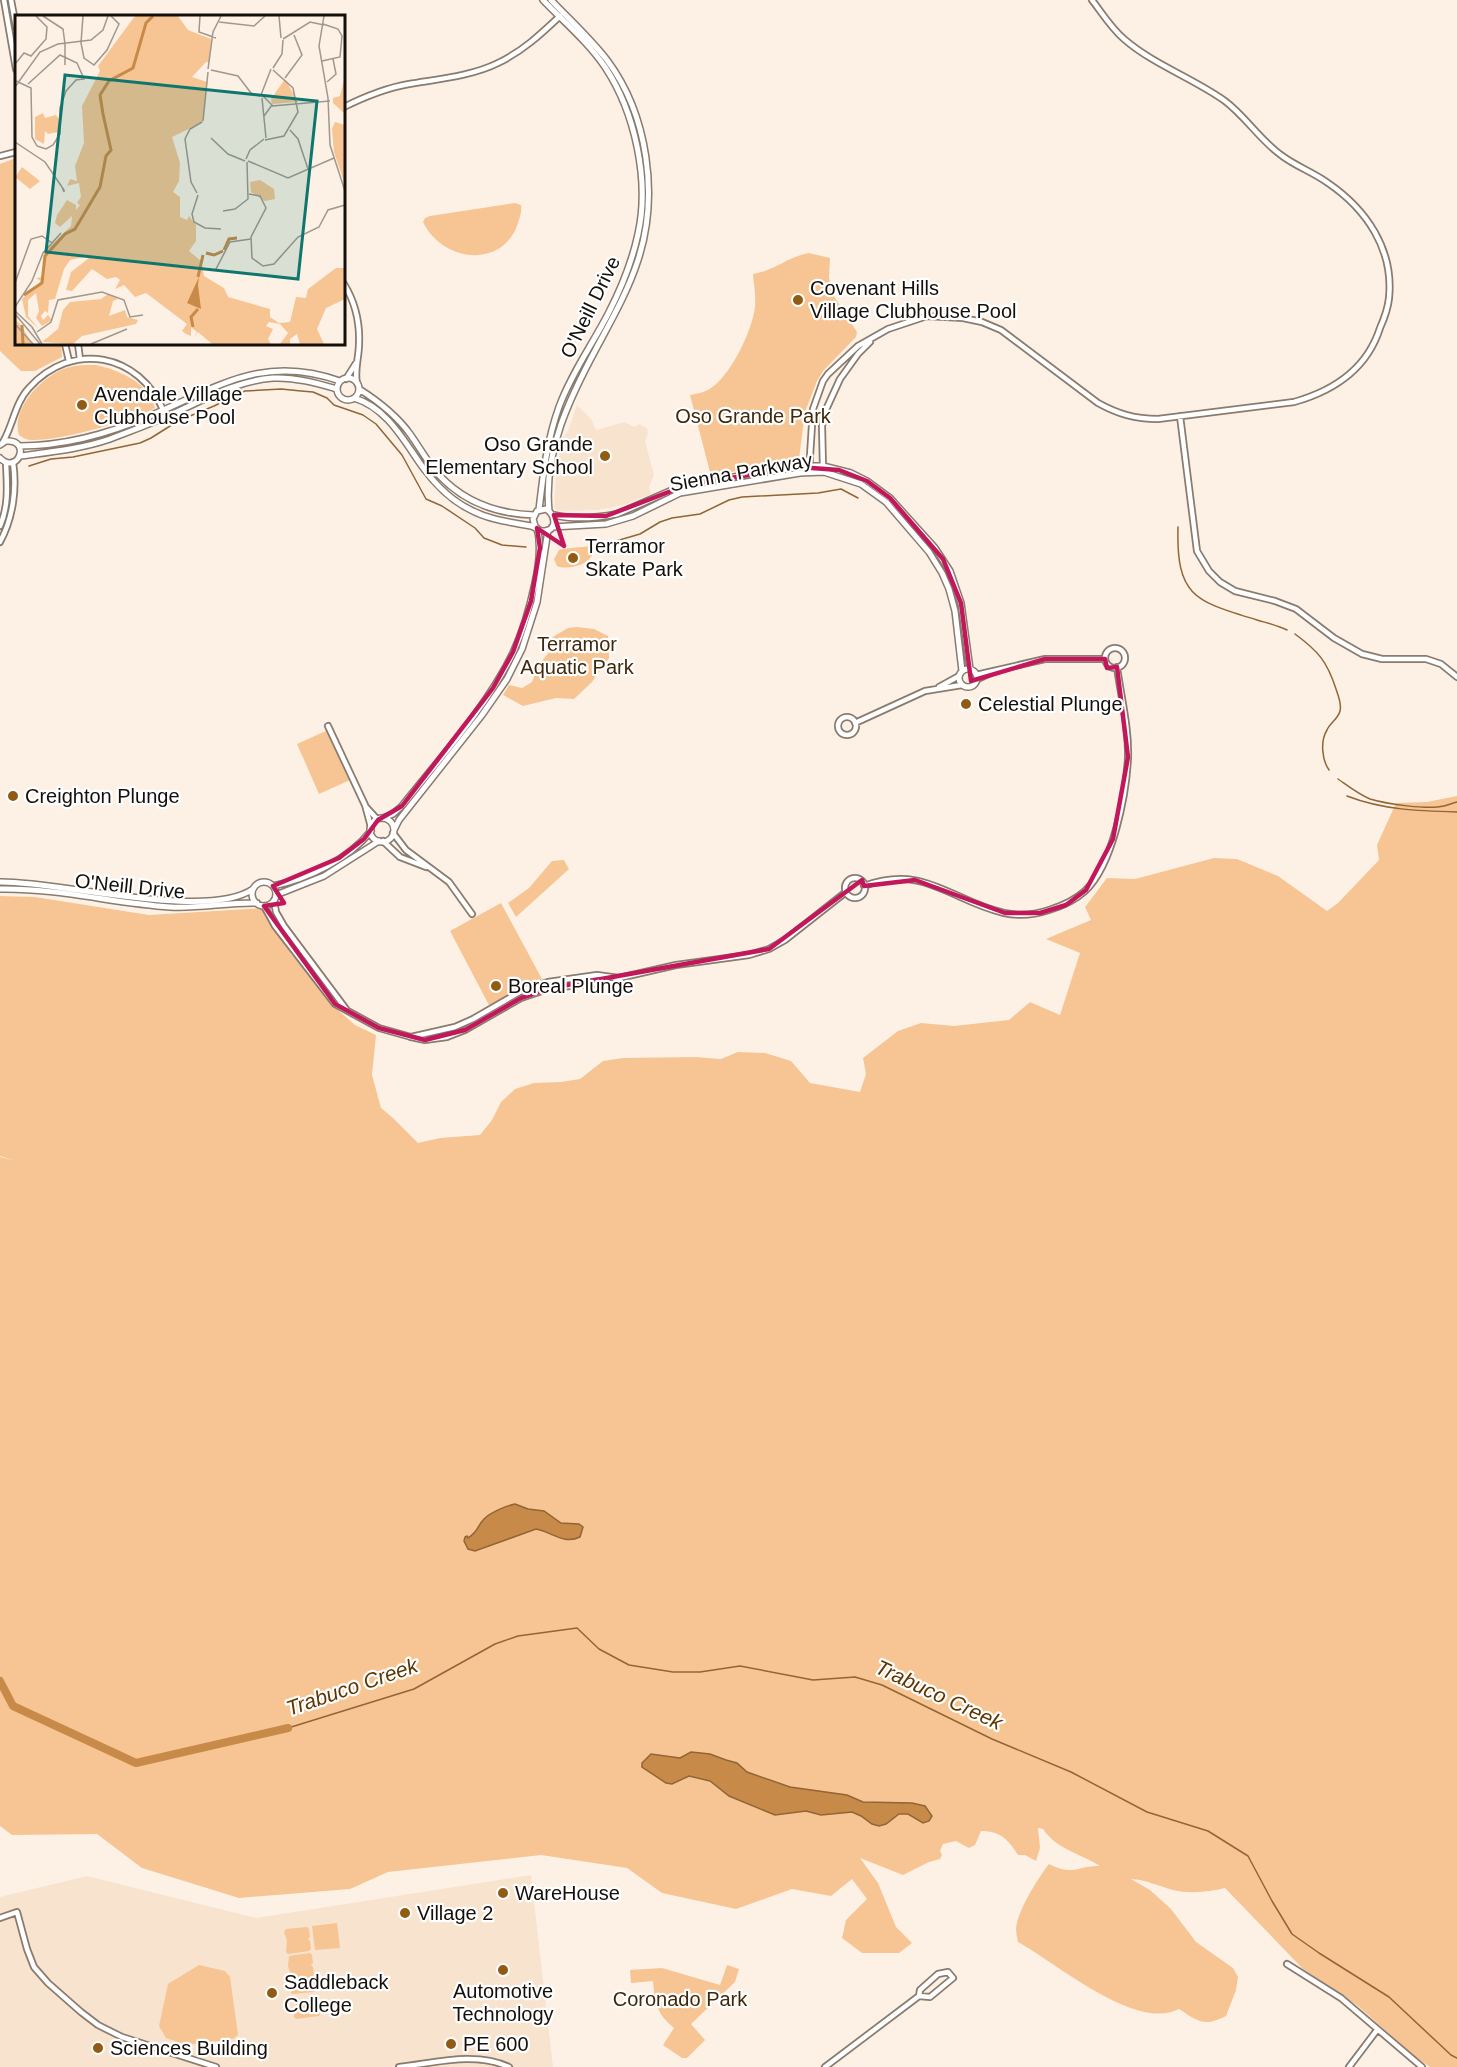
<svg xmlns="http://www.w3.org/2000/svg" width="1457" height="2067" font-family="Helvetica,sans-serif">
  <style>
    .built { fill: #f8e3ce }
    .green { fill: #f7c593 }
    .water { fill: #c78a49; stroke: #916536; stroke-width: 1.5 }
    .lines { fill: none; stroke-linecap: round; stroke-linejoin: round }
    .stream { stroke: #916536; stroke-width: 1.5 }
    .river { stroke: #c78a49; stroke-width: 8 }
    .tertiary-casing { stroke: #897b6e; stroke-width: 8 }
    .secondary-casing { stroke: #897b6e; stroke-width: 8 }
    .tertiary { stroke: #fff; stroke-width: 4.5 }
    .secondary { stroke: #fff; stroke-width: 5 }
    .marked { fill: none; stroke: #c2185b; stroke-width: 4.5; stroke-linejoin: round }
    .poi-dot { fill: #925b14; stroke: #fff; stroke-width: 2 }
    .labels { text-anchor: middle; stroke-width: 4.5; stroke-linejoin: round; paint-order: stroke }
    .poi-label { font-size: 20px; fill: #140f0a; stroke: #fff; text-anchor: start }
    .street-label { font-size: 20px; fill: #140f0a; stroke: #fff }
    .park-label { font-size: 20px; fill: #41280b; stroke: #fff }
    .water-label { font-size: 21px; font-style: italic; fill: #5e3600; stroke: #fff }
    .inset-river { fill: none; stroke: #c78a49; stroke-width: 3 }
    .inset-road { fill: none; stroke: #a0978d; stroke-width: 1.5 }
    .view { fill: #0f766e; fill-opacity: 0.15; stroke: #0f766e; stroke-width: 3 }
    .inset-edge { fill: none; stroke: #140f0a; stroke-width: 3 }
  </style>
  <rect width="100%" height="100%" fill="#fdf1e5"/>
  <path class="built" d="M577,405l14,14 5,11 29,-8 9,5 5,-3 8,4 1,6 -3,7 9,34 -5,12 2,7 -27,11 -27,5 -39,1 -4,-3 2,-33 6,-36 6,-8z
    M531,1875l22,192h-553v-170l87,-21 169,42z"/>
  <path class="green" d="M16,158v186h45l1,13 -27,14h-14l-21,-20v-187z
    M515,203l6,2c1,6 -1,12 -3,18 -15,47 -76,39 -95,-1l2,-4 5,-2z
    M809,253l21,5 -1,19 3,16 25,39 -1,5 -33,34 -6,10 -12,31 -6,47 -88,17 -21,-81c5,-1 12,-2 18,-5 22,-12 44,-59 47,-83 1,-11 -1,-22 -2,-33 21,-3 36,-18 56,-21z
    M96,365c23,5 52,17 59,43 -23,13 -96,33 -123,32 -5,0 -9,-2 -13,-5 -8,-24 19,-54 40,-64 12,-6 24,-6 37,-6z
    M591,546c9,18 -25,25 -34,20l-3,-7 5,-9c10,-3 21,-2 32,-4z
    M577,627l17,2 14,7 1,22 -17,24 -18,17 -18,-1 -33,8 -20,-11 6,-10 13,3 10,-6 6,-16 11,-14 2,-14 17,-10z
    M328,730l22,50 -31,14 -22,-50z
    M1457,796v1271h-27l-16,-11 -56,-50 -55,-37 -78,-81c-16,4 -35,6 -52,2 -14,-4 -27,-10 -42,-11l19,11 21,19 25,33 37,26 5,9 -2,13 -10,26c-22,11 -27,6 -47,-7 -43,23 -124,-47 -161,-67 -1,-4 -2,-10 -2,-14 2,-18 22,-50 33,-64 26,13 29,1 51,2 -20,-13 -43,-16 -57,-37l-5,-1 2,20 -4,13 -11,-6h-7c-10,-16 -18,-24 -37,-24l-6,14 -6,3 -13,-7 -13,3 -3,7 2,4 -2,4 -11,3 -26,13 -43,-17 18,25 18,44 16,16 -13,10h-37l-20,-15 4,-18 21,-21 -15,-20 -21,17 -39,-7 -56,20 -74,-16 -35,-25 -86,-13 -153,17 -38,17 -111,9 -97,-30 -45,-34 -85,1 -12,-9v-669l13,3 -13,-4v-260l35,1 114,18 117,-7 25,46 21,22 18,27 25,22 21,10 -4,40 9,33 12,10 25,25 22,-5 40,-3 12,-15 9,-18 14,-13 19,-6 27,-1 19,-3 23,-18 20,-3 72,-1 26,2 17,-7 27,1 26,8 19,22 50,9 6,-18 -3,-16 35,-27 23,-8 33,3 55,-6 21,-18 30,13 20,-62 -34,-14 45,-19 -6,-13 22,-29 28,1 79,-21 23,1 41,17 49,35 11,-8 41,-43 -2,-15 19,-42 31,-1z
    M564,860l5,9 -53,48 -8,-14 21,-15 23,-27z
    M501,903l41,76 -52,28 -40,-76z
    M337,1923l3,25 -25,2 -3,-24z
    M307,1927l2,2 1,8 -2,2 2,2 1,8 -2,2 -21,3 -2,-2 1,-11 -3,-9 2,-3z
    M310,1953l2,2 1,8 -2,2 2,2 1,8 -2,3 -20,2 -4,-14 1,-10z
    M199,1965l26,6 5,6 8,58 -5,4 -47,6 -20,-7 -7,-12 9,-42z
    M727,1965l12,4 -4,13 -44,42 14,16 -18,18h-5l-19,-13 11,-17c-18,-15 -19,-25 -21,-47l-22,2 -1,-13 32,-2 58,17z
    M313,1980l2,2 1,8 -2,2 -21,2 -2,-1 1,-11z
    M317,2002l2,2 1,10 -1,2 -23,3 -2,-2 1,-13z"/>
  <path class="water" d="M515,1504l13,5 16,2 17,12 18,1 4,3 -3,10c-16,8 -28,-5 -44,-8l-61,22 -7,-2 -4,-8 1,-4 2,-1 1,2c11,-7 9,-12 16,-19 7,-7 22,-13 31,-15z
    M691,1752l19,2 16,6 11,3 10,9 43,15 57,8 16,7 49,1 13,3 7,10 -3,5 -6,2 -15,-9h-9l-13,10 -7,2 -7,-2 -11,-8 -9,-4 -31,3 -15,-4 -31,4 -46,-19 -19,-15 -21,-5 -17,8 -6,-1 -24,-16v-4l9,-9 29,4z"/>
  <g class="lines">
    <path class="stream" d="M29,466l22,-7 22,-2 67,-14 11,-5 27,-17 36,-15 31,-15 36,-2 20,2 12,1 14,6 7,7 29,10 13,9 26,31 24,44 16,7 33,22 9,10 18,7 24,2
      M1178,527c-2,71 18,74 79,93 10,3 20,5 30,10
      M616,541l24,-7 20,-12 12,-4 28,-4 29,-14 13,-3 76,-4 23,-4 17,9
      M1295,634c23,17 32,27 41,55 2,6 6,15 4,22 -2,8 -10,12 -13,19 -7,11 -5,30 2,40
      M1338,779c10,7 20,15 32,20 17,5 57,11 74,7 4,-1 9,-3 13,-4
      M1347,796c36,14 72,15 110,16
      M288,1728l126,-39 81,-45 23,-8 59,-8 22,21 30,16 44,7h27l40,-6 73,14 42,-3 27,8 110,54 79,33 76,40 61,19 40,25 24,45 20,33 27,19 70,44 62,58 6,3"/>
    <path class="river" d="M0,1681l13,25 123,57 152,-35"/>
    <g class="tertiary-casing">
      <path id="tertiary" d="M4,0l12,69
        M11,0l5,27
        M344,107c20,-10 42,-19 65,-23 29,-5 63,-8 89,-21 25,-12 43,-29 62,-47
        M0,156l16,-4
        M344,284c11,18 16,39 15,60 0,13 -5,27 -2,39
        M65,344l4,17
        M78,344l2,15
        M346,379l10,-16
        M1180,416l17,135 12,20 11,11 15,9 40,10 21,8 38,29 28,16 20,5h44l15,5 16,13
        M3,442c10,-17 12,-39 26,-54 43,-48 111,-35 135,24
        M823,468l-1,-42 2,-12 16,-35 18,-25 12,-12
        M809,472l4,-63 10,-28 5,-7 30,-28 30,-17 39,-13 36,2 19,4 19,8 97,73c20,11 37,16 60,16l136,-17c39,-11 73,-33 86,-74 4,-9 8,-20 9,-30 5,-49 -23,-89 -61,-115 -15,-11 -33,-17 -47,-28 -21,-15 -35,-38 -56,-54 -32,-23 -71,-36 -101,-62 -13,-11 -22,-26 -32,-39
        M0,526c9,-21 7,-41 6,-63
        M0,542c13,-24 17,-53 13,-80
        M1105 658a10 10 0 1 1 20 0a10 10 0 1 1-20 0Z
        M976,675l69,-16h60
        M976,680l19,-9
        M939,687l20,-11
        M838 726a9 9 0 1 1 18 0a9 9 0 1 1-18 0Z
        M855,723l70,-32 37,-6
        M328,726l37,79 6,22
        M366,807l11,12
        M393,833l13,17 43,32 23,32
        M383,841l17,16 26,10
        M845 888a10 10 0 1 1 20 0a10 10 0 1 1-20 0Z
        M864,886c61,-22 85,14 140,27 14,3 30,2 45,-3 13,-4 25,-9 36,-19 28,-26 41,-96 43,-133 1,-30 -7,-61 -11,-91
        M274,901l2,11 8,14 62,83
        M264,906l11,20 60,78 44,24 32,9 14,3 22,-3 18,-7 56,-32 30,-10 47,-5 10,-5
        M411,1037l44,-10 18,-8 50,-29 25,-8 49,-7 22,3 57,-13 73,-10 20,-6 16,-9 61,-48
        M0,1918l17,-6 10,37 7,18 14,16 33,29 17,13 24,12 94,30
        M1287,1964l54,34 81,69
        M399,2067c36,-4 76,-16 110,0
        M825,2067l94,-71 1,-6 18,-16 10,-2 5,6 -23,19 -11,-1
        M1349,2067l28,-37"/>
    </g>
    <g class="secondary-casing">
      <path id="secondary" d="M337 389a11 11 0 1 1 22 0a11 11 0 1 1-22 0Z
        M359,389c19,12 38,27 51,45 10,14 18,29 29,41 26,28 59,39 95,40
        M354,398c34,10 51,45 70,71 12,16 27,31 45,40 20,11 40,13 62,17 5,1 7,5 12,5 15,1 13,-17 3,-22l-9,2 -4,8 2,7
        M0,445l6,-4c26,-2 12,35 -6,17
        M19,446c45,0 92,-13 133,-31 68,-29 112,-61 188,-34
        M20,456c30,-4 61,-7 90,-17 20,-8 41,-15 60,-24 34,-15 65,-34 103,-37 22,-1 43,5 64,11
        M539,510c4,-35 8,-70 20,-103 12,-33 33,-62 49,-93 13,-25 24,-52 30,-80 12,-53 -3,-122 -33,-167 -17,-25 -41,-45 -62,-67
        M549,511c-6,-59 21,-114 48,-164 15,-28 31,-56 41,-87 21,-64 10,-145 -31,-200 -17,-22 -37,-40 -56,-60
        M554,515c21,5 42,3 63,-1l60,-26 62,-12 70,-10h14l28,7 16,8 23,17 45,50 15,23 11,32 9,66
        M552,527l54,-3 27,-8 47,-23 120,-20 24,-1 37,12 25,18 43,50 13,21 7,16 6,22 7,60
        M959 678a9 9 0 1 1 18 0a9 9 0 1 1-18 0Z
        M383,818l10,-4 9,-8c38,-48 84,-98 111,-153 10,-22 17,-46 22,-70 4,-18 7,-37 2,-55
        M370 830a12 12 0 1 1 24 0a12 12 0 1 1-24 0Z
        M394,830l5,-10 83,-105 25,-36 15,-30 15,-47 11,-72
        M0,882c60,-1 207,39 253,7
        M252 894a12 12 0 1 1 24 0a12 12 0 1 1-24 0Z
        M273,886c35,-7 76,-27 98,-55
        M0,889c57,-1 113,14 170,18 29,2 58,-5 87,-4
        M276,895l48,-19 55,-35"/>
    </g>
    <use href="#tertiary" class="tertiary"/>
    <use href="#secondary" class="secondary"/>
  </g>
  <path class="marked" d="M798,467l41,3 28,11 23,17 53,61 18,44 10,78 74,-22h60l2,9 10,-1 11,90 -15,82 -27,51 -20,15 -26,8h-35l-90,-33 -51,6 -2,-6 -93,69 -218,39 -30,10 -56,32 -40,10 -46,-12 -44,-24 -71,-98 20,-3 -11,-17 66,-28 25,-19 14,-19 24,-14 91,-118 20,-36 18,-51 9,-53 -3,-20 27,18 -10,-31 52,1 81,-31z"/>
  <g class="poi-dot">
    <circle cx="798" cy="300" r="6"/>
    <circle cx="82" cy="405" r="6"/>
    <circle cx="605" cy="456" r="6"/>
    <circle cx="573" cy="558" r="6"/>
    <circle cx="966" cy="704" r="6"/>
    <circle cx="13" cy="796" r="6"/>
    <circle cx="496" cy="986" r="6"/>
    <circle cx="503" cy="1893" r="6"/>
    <circle cx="405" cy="1913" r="6"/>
    <circle cx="503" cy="1970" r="6"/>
    <circle cx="272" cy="1993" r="6"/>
    <circle cx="451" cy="2044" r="6"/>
    <circle cx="98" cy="2048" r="6"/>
  </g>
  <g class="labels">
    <g class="poi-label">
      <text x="810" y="295">Covenant Hills<tspan x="810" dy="23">Village Clubhouse Pool</tspan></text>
      <text x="94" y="401">Avendale Village<tspan x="94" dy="23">Clubhouse Pool</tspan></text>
      <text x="593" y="451" text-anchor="end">Oso Grande<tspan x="593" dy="23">Elementary School</tspan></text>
      <text x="585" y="553">Terramor<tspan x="585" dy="23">Skate Park</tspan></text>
      <text x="978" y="711">Celestial Plunge</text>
      <text x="25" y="803">Creighton Plunge</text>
      <text x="508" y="993">Boreal Plunge</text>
      <text x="515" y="1900">WareHouse</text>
      <text x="417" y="1920">Village 2</text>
      <text x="284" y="1989">Saddleback<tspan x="284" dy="23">College</tspan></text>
      <text x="503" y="1998" text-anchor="middle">Automotive<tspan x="503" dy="23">Technology</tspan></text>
      <text x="463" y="2051">PE 600</text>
      <text x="110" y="2055">Sciences Building</text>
    </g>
    <g class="street-label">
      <text transform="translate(590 307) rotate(-64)" y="7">O'Neill Drive</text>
      <text transform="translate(741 472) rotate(-10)" y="7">Sienna Parkway</text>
      <text transform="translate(130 886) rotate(6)" y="7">O'Neill Drive</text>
    </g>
    <g class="park-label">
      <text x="753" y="423">Oso Grande Park</text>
      <text x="577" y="651">Terramor<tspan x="577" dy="23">Aquatic Park</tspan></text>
      <text x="680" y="2006">Coronado Park</text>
    </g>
    <g class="water-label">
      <text transform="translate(352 1687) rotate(-19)" y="7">Trabuco Creek</text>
      <text transform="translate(939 1695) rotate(25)" y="7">Trabuco Creek</text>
    </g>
  </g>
  <g transform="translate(15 15)">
    <rect width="330" height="330" fill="#fdf1e5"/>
    <path d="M120,1h43l10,14 23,9 -1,23h-4l-14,15 15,5 -4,40 -31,15 8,26 -1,18 -6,11 7,5v20l7,3 2,-4 7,9v16l-7,10 12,10 3,15 20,12 4,9 42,12v8l9,6 11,-1 6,-25 10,1 2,-9 28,-21h9v31l-19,9 -9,21 7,15h-24l-3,-10 -7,5v5h-10l8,-11 -8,-9 -11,-2 -3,4 7,3 -5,10 3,5h-59l-14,-12 -5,6 4,-6 -6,-5v9l-5,-2 -4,-3 5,-7 -41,-31 -11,4 -11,-12 -9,4 5,-9 -4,-3 -9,2 -15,-10 -20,22 -6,-1 5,-18 18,-14 -5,-1 -14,3 -6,9 -9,30 -6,1 -1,13 -3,-2 -4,5 2,4 5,-5 4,5 -10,6 -6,-8 3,-7 -3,-18 -8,7v16l11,13 -13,-12 -4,-18 19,-18 -5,-3 7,-1 2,-26 26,-25 1,-10 -12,11 -5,-4 2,-8 10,-15 9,5v5l4,-5 -3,-2 4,-6 -2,-14 -12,3 3,-7 7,2 -2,-15 9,-23 -2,-37 18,-35 -2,-5zM330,61v38l-12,-11v-5l7,-2zM270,64l13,23 -26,2 -1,-5zM28,98l2,5 11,-3 3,4 -1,13 -10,2 -3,-3 -1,13 -9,-5v-22zM320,107l10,3v60l-11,-33 -2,-23zM7,152l18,14 -10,8 -15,-12zM245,165l14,9 1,10 -10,2 -14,-9 -1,-10zM93,279l10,5 -5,2 -4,15 16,-6 2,7 11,3 -2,4 -54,12 -9,8 -31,-2 16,-13 5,-19 7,-8 31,-3zM0,304l6,6 11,19h-17z" fill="#f7c593"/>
    <path d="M184,262l-1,8 3,24 -14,-6z" fill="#c78a49"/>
    <path class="inset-river" d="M88,99l-3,-19 9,-14 24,-13 13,-45 7,-7M209,235l5,-11 8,-1M191,238l8,2 9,-4M183,262l5,-22M9,280l18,-12 3,-27 20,-22 10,-5 25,-42 6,-31 5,-6 -8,-36M7,310l1,19M178,312l-2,-10 7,-8"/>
    <path class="inset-road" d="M28,1l20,13 2,15M68,1l-2,27 3,15 10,7 13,-15 12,-26 -8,-8M185,1l-1,16 17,6M264,1l2,22M309,1l-5,30 9,52 2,47 15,46M204,7l35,4 11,-10M268,24l27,-17 14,3M307,46l18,-4 2,-21 -4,-7 -15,-5M1,48l8,-10 7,3 15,-17 1,-12 -11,-11M50,50v-21M258,53l9,-14 1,-14M193,54l5,-37 8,-16M196,55l27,6 13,17 9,3M270,63l17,-23 -8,-20M1,66l15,7 1,49 5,9M312,67l9,-8 -3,-15M13,69l32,-29 17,8 7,16 -8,1 -10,11 -6,17v26l-7,11 -7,4 -9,-3M0,72l25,-35 18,-8 33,-4 12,-10 5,-14M246,80l10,-26M248,81l9,9 -8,11M247,83l4,40M257,91l58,-5M0,96v22M188,106l5,-49M275,115l8,9 10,30M196,123l17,16 17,7M250,125l19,-4 14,-24 -5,-24 -20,-18M0,127l30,20 19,28v2l-2,-5M231,144l4,-9 14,-11M233,146l40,17 46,-20M182,178l-6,-11 -6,-43 5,-10 12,-7M234,179l11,2 6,12 -15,29 1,21 11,8 11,-2 24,-27 21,-10 9,-17 17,-5M183,180l-6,19 2,8 11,6 16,1M208,196l12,-2 13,-10 -1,-37M200,256l15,-29 21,-3M0,268l16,-44 11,-3 10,7M0,292l17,-26 11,-28 18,-20M0,296l17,16 10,17M0,299l25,30M0,309l18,20M22,317l14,-10 7,-22 44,-8 22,8 6,17 13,-2M76,329l36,-15"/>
    <path class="view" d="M50,60l252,26 -19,178 -252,-27z"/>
    <rect width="330" height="330" class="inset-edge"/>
  </g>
</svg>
